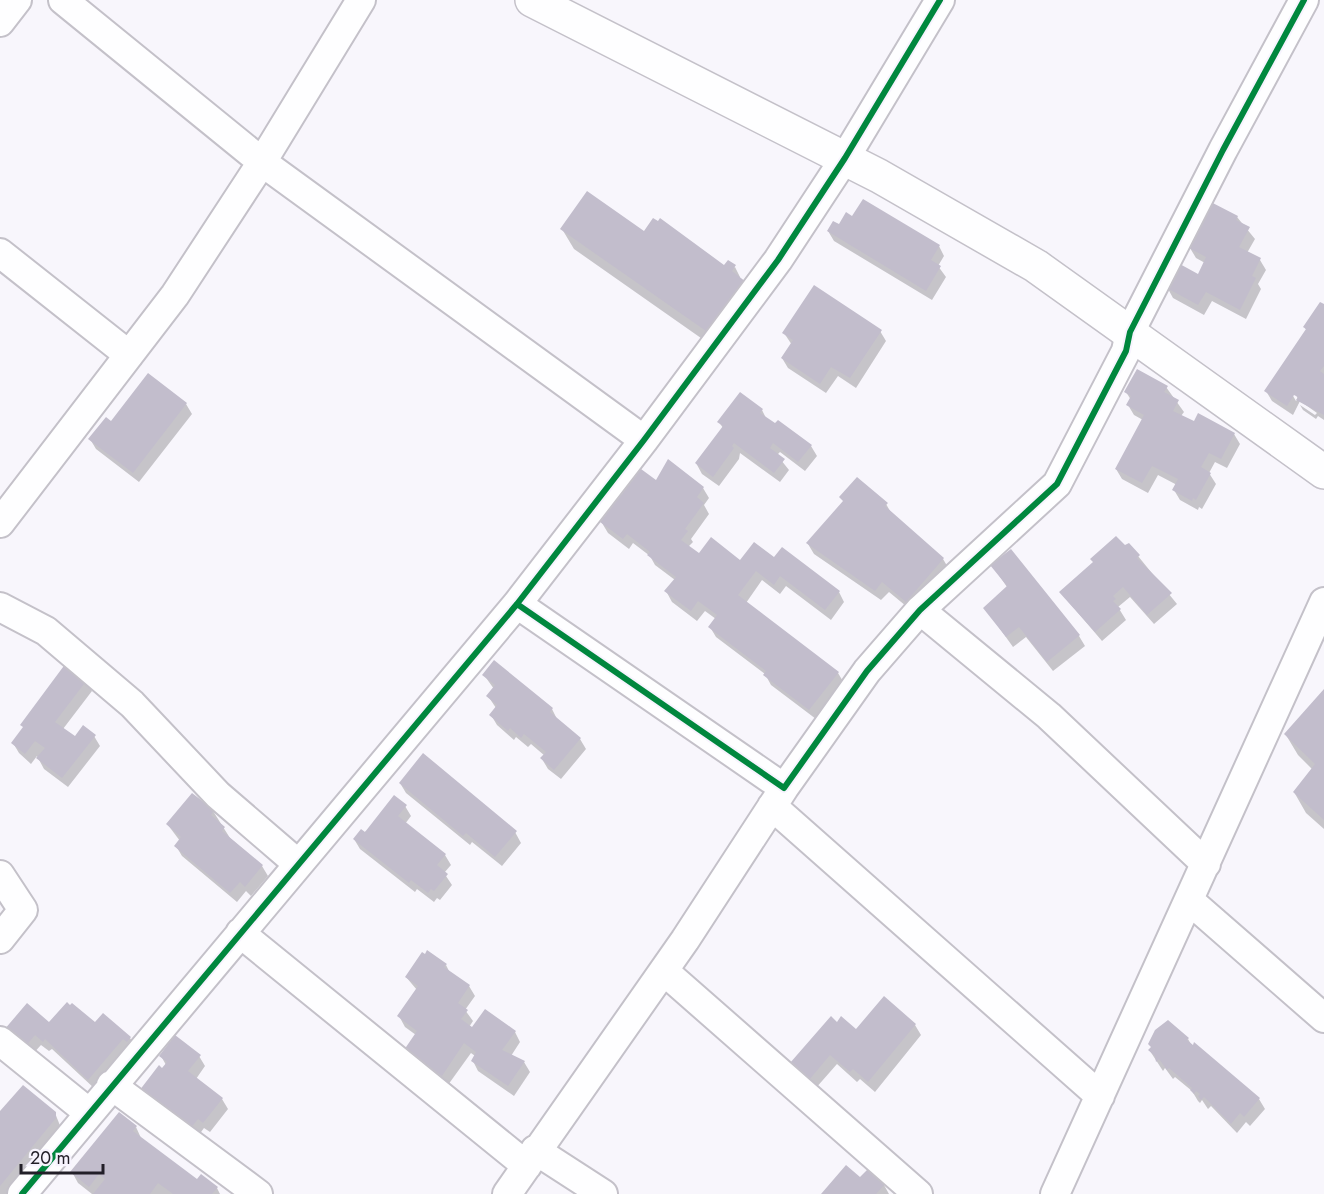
<svg xmlns="http://www.w3.org/2000/svg" width="1324" height="1194" font-family="Jost,sans-serif">
  <style>
    .shadow { fill: #0003; fill-rule: evenodd }
    .building { fill: #c2bdcc }
    .lines { fill: none; stroke-linecap: round; stroke-linejoin: round }
    .minor-casing { stroke: #c4c1c9; stroke-width: 32 }
    .secondary-casing { stroke: #c4c1c9; stroke-width: 36 }
    .minor { stroke: #fefeff; stroke-width: 28 }
    .secondary { stroke: #fefeff; stroke-width: 33 }
    .cycleway-casing { stroke: #f7f4fe; stroke-width: 10 }
    .cycleway { stroke: #00873e; stroke-width: 6 }
  </style>
  <rect width="100%" height="100%" fill="#f8f6fc"/>
  <path class="shadow" d="M1237,217l18,22 -8,14 13,7 6,10 -8,14 3,5 -15,30 -34,-18 -8,14 -31,-17 -6,-11 31,-11 7,-13 -9,-5 -6,-10z
    M839,226l100,20 5,10 -6,10 8,11 -14,23 -98,-59 -6,-10z
    M562,229l86,6 81,35 6,-3 5,10 -22,73 -144,-101z
    M1324,306v114l-6,-4 -2,3 -13,-9 -3,-5 15,10 2,-2 -17,-12 -7,14 -21,-14 -6,-10 41,-60 -2,-3zM1292,387l6,12 -2,2 -7,-12z
    M880,331l6,10 -30,47 -18,-12 -12,17 -38,-25 -6,-10 10,-13 -8,-12z
    M1166,387l18,25 -3,4 13,7 40,11 6,10 -13,24 -12,-6 -6,11 7,11 -14,25 -3,-2 -1,3 -18,-10 -6,-10 3,-5 -19,-10 -10,18 -26,-14 -6,-10 27,-49 -9,-5 -6,-10 3,-5 -5,-8z
    M186,404l6,10 -53,68 -43,-33 -6,-10 21,-16z
    M762,410l5,10 44,26 6,10 -12,15 -25,-19 -3,3 12,15 -9,12 -40,-29 -1,6 -20,27 -17,-12 -6,-11 27,-35 -4,-6z
    M657,483l46,5 6,10 -5,7 5,9 -18,25 2,3 -5,5 11,8 41,7 34,-3 65,33 5,10 -13,18 -45,-34 -6,8 -18,-14 -16,23 92,70 6,10 -28,36 -45,-34 -6,-11 -49,-37 -6,-10 6,-8 -11,-8 -8,10 -25,-19 -6,-11 9,-11 -20,-15 -5,-9 -17,-13 -4,6 -21,-16 -6,-10z
    M844,502l42,2 7,12 50,43 6,10 -37,42 -23,-19 -8,8 -67,-46 -6,-10z
    M1125,547l13,9 39,48 -23,20 -24,-27 -12,10 8,13 -24,21 -41,-48z
    M992,565l87,71 6,10 -32,25 -27,-34 -13,10 -28,-39 22,-21z
    M484,675l68,34 6,12 22,18 6,10 -25,30 -13,-10 -6,-10 3,-3 -14,-12 -3,3 -12,-10 -2,3 -17,-15 -6,-10 5,-7 -8,-12 6,-7z
    M86,681l6,10 -29,38 12,10 19,-3 6,10 -32,41 -24,-18 -7,-13 -6,8 -12,-11 -6,-10z
    M1324,691v138l-18,-16 -12,-21 18,-23 -14,-14 -12,-20z
    M400,783l115,49 6,11 -19,23 -30,-24 -2,3 -64,-52z
    M405,806l6,10 -6,8 40,31 6,10 -7,8 8,12 -12,15 -3,-2 -3,4 -17,-13 -2,3 -55,-43 -6,-10z
    M213,811l17,27 32,28 6,10 -17,20 -5,-5 -9,11 -55,-46 -6,-10 4,-5 -12,-16z
    M446,965l4,8 19,13 6,10 -10,14 8,11 -4,6 4,2 42,3 5,10 -9,14 13,6 6,10 -16,24 -36,-25 -5,-10 2,-5 -4,-3 -23,32 -36,-25 4,-25 -11,-8 -6,-11 18,-26 -11,-13z
    M49,1024h46l35,14 6,10 -41,41 -43,-40 -3,2 -8,-6 -10,11 -19,-16z
    M837,1024l19,7 59,-6 6,10 -46,57 -15,-13 -3,3 -20,-18 -22,25 -17,-15z
    M1188,1039l4,7 67,53 6,10 -15,17 -4,-4 -9,11 -26,-27 -3,3 -6,-9 -2,3 -2,-2 -6,-10 -17,-14 -2,2 -8,-11 -2,3 -13,-20z
    M161,1056h38l6,10 -9,13 26,20 6,10 -18,23 -6,-4 -11,15 -31,-73 4,-5z
    M55,1113l6,15 -54,66h-7v-80z
    M136,1127l5,11 56,43 20,7 3,6h-128l-14,-11 -6,-11z
    M860,1179l24,6 5,9h-66z"/>
  <path class="building" d="M587,191l57,40 9,-13 5,3 2,-3 64,47 4,-5 8,5 -4,6 14,11 -40,49 -146,-102z
    M863,199l77,46 -9,15 10,6 -15,25 -99,-60 6,-10 6,3 7,-12 6,4z
    M1205,199l33,17 -2,4 14,7 -11,20 22,11 -9,18 4,2 -16,32 -34,-18 -8,13 -33,-18 13,-24 20,11 8,-17 -17,-9z
    M814,285l68,45 -32,48 -19,-11 -11,17 -39,-26 12,-18 -11,-7z
    M1320,302l4,2v62l-4,5 4,3v41l-28,-15 2,-3 -4,-2 -7,11 -23,-15 42,-62 -3,-2z
    M1137,369l31,17 -4,6 15,8 -6,11 21,10 4,-8 37,20 -14,26 -12,-6 -8,14 10,6 -15,27 -3,-2 -1,3 -20,-11 6,-11 -26,-13 -10,17 -27,-14 29,-54 -18,-10 5,-9 -7,-4z
    M148,373l39,30 -54,70 -45,-34 18,-22 5,4z
    M740,392l23,17 -3,4 15,10 3,-3 34,25 -14,17 -25,-19 -3,5 15,11 -11,14 -40,-30 -2,3 2,2 -21,29 -18,-14 28,-37 -6,-4z
    M668,459l36,28 -7,10 7,6 -19,26 3,2 -7,9 18,13 12,-16 29,23 14,-18 20,15 8,-10 58,44 -15,19 -45,-34 -6,9 -18,-14 -18,24 101,77 -30,38 -46,-35 3,-4 -58,-44 9,-12 -19,-14 -7,10 -27,-20 12,-14 -29,-22 3,-3 -23,-18 -4,5 -23,-17 41,-53 15,11z
    M857,477l31,26 -3,3 59,52 -38,44 -24,-20 -7,9 -69,-48 37,-42 -4,-4z
    M1116,536l9,9 4,-2 11,12 -3,3 35,35 -25,22 -24,-28 -10,9 3,3 -3,2 8,8 -26,23 -36,-40 34,-30 -3,-3z
    M1011,549l69,86 -33,27 -28,-35 -13,10 -23,-29 24,-22 -17,-21z
    M494,660l59,48 -3,4 31,26 -27,32 -14,-12 6,-6 -22,-18 -3,4 -11,-10 -2,3 -19,-16 8,-10 -11,-9 9,-11 -13,-10z
    M66,663l21,17 -32,42 20,14 8,-11 13,10 -34,43 -26,-20 9,-10 -10,-7 -10,13 -14,-11 12,-16 -3,-2z
    M1324,689v131l-31,-28 22,-28 -31,-30z
    M423,753l94,78 -22,26 -29,-24 -3,3 -64,-53z
    M192,793l22,17 -3,5 14,12 -3,4 41,34 -18,22 -5,-5 -10,11 -56,-47 7,-9 -15,-13z
    M394,795l13,10 -9,11 48,38 -9,11 11,9 -14,17 -3,-2 -3,4 -17,-13 -2,3 -56,-44 8,-10 4,3z
    M427,950l20,14 -3,3 26,18 -12,18 10,7 -7,9 11,8 13,-18 31,22 -14,19 23,11 -17,25 -37,-25 5,-9 -12,-9 -22,33 -38,-26 13,-19 -20,-15 21,-30 -13,-9 17,-25 3,2z
    M884,996l32,28 -48,58 -15,-13 -3,3 -20,-17 -21,25 -19,-17 41,-47 6,6 4,-6 15,13z
    M67,1002l3,3 2,-2 23,19 8,-9 28,24 -4,5 -4,-3 -35,41 -43,-41 -2,3 -8,-7 -10,12 -21,-17 23,-27 22,19z
    M1168,1020l21,18 -2,2 6,5 1,-3 66,56 -16,19 -4,-4 -9,11 -27,-27 -3,3 -3,-4 2,-2 -4,-3 -2,3 -4,-4 2,-2 -23,-20 -2,2 -8,-11 -3,3 -1,-6 -7,-6 3,-3 -3,-3 7,-14z
    M175,1035l26,20 -13,16 35,27 -20,25 -5,-4 -12,15 -50,-39 23,-30 3,3 5,-6 -8,-6z
    M23,1085l33,27v6l-56,68v-75z
    M119,1112l18,14 -4,5 64,48 4,-5 17,13 -6,7h-39l-15,-11 -8,11h-57l12,-15 -6,-5 -10,13 -19,-15z
    M846,1165l14,12 8,-8 17,15 -9,10h-55z"/>
  <g class="lines">
    <g class="minor-casing">
      <path id="minor" d="M63,0l199,162 382,278
        M0,22l17,-22
        M0,253l129,102
        M0,523l175,-228 87,-133 99,-162
        M517,604l267,184 83,-117 53,-61 137,-126 69,-133 4,-19 93,-182 81,-150
        M0,607l46,24 86,73 86,91 79,68
        M920,610l129,106 157,148
        M772,806l328,290
        M0,875l23,35 -23,29
        M1190,901l134,117
        M240,933l287,233
        M664,971l254,223
        M0,1041l88,71
        M111,1085l147,109
        M535,1150l68,44
        M22,1194l495,-590 127,-164 134,-180 67,-102 95,-158
        M507,1194l178,-254 99,-152
        M1055,1194l269,-592"/>
    </g>
    <g class="secondary-casing">
      <path id="secondary" d="M532,0l347,176 157,90 288,206"/>
    </g>
    <use href="#minor" class="minor"/>
    <use href="#secondary" class="secondary"/>
    <g class="cycleway-casing">
      <path id="cycleway" d="M517,604l267,184 83,-117 53,-61 137,-126 69,-133 4,-19 93,-182 81,-150
        M22,1194l495,-590 127,-164 134,-180 67,-102 95,-158"/>
    </g>
    <use href="#cycleway" class="cycleway"/>
  </g>
  <path d="M21 1164v9h82v-9" fill="none" stroke="#221f28" stroke-width="3"/>
  <text x="30" y="1164" font-size="18" fill="#221f28" stroke="#f7f4fe" stroke-width="4.5" paint-order="stroke">20 m</text>
</svg>
